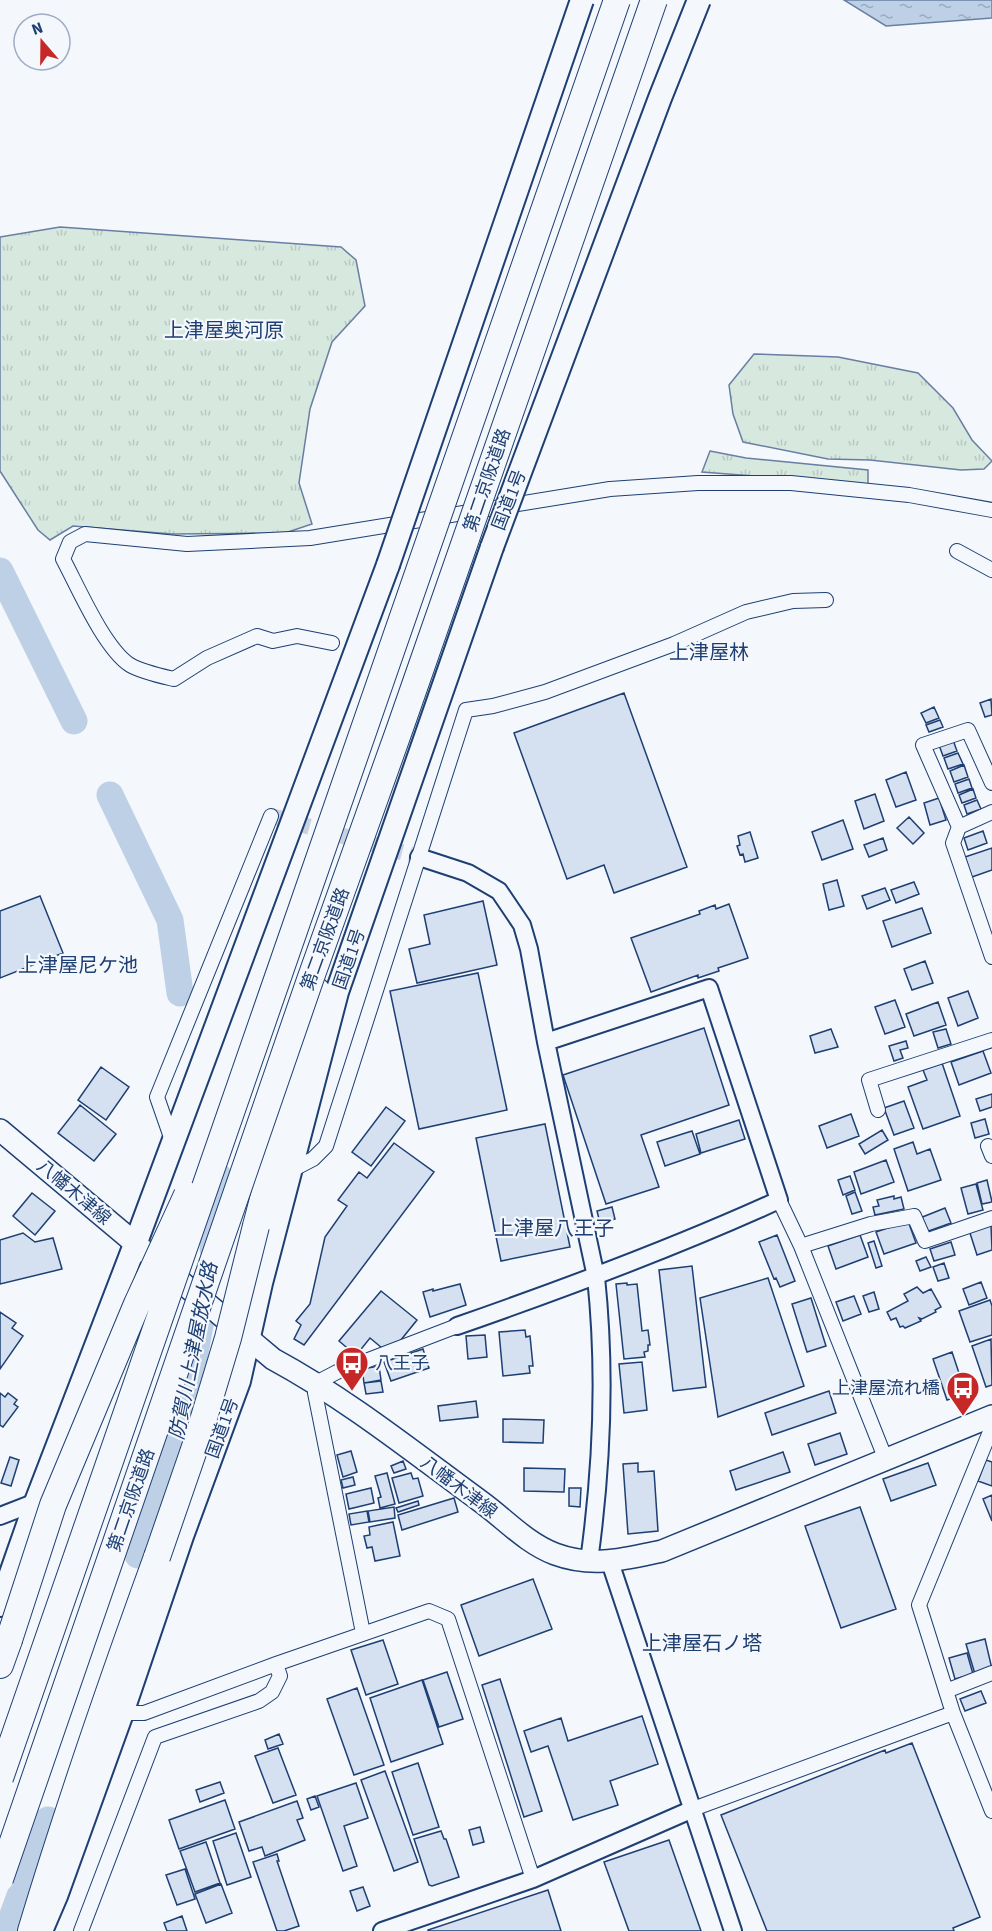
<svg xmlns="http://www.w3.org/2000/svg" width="992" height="1931" font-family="'Source Sans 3','Noto Sans JP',sans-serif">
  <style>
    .grass { fill: url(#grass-tufts); stroke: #687fa3; stroke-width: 1.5 }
    .water { fill: url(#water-ripples); stroke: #687fa3; stroke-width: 1.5 }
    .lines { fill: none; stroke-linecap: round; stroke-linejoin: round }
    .river { stroke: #bed0e5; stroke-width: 27 }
    .building { fill: #d5e0f0; stroke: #1d3f73; stroke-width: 1.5 }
    .tertiary-tunnel { stroke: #c9d2e0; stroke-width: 16; stroke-dasharray: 16 8; stroke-linecap: butt }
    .minor-casing { stroke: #1d3f73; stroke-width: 16 }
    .tertiary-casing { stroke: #1d3f73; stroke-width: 20 }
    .primary-casing { stroke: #1d3f73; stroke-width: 24 }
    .trunk-casing { stroke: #1d3f73; stroke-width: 26 }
    .motorway-casing { stroke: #1d3f73; stroke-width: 28 }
    .minor { stroke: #f4f7fb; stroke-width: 14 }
    .tertiary { stroke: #f4f7fb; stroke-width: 16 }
    .primary { stroke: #f4f7fb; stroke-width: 21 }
    .trunk { stroke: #f4f7fb; stroke-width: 22 }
    .motorway { stroke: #f4f7fb; stroke-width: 26 }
    .trunk-bridge-casing { stroke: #1d3f73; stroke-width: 26; stroke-linecap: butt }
    .motorway-bridge-casing { stroke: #1d3f73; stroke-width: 28; stroke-linecap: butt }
    .trunk-bridge { stroke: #f4f7fb; stroke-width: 22 }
    .motorway-bridge { stroke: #f4f7fb; stroke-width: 26 }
    .labels { text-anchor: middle; stroke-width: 4.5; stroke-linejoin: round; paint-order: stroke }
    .street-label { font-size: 18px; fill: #1d3f73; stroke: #f4f7fb }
    .poi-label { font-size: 18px; fill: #1d3f73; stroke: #f4f7fb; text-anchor: start }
    .neighbourhood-label { font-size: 20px; fill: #1d3f73; stroke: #f4f7fb }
    .water-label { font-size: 20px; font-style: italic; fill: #1d3f73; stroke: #f4f7fb }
  </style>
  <defs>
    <pattern id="grass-tufts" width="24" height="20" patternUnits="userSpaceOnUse" patternTransform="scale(1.5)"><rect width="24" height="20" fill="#d7e8df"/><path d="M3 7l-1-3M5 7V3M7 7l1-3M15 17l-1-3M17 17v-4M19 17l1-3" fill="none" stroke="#b8c8c3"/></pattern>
    <pattern id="water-ripples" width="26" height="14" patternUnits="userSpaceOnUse" patternTransform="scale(1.5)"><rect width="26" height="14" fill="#bed0e5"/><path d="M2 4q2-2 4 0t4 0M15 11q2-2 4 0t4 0" fill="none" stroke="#9aaabe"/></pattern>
  </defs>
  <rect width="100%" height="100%" fill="#f4f7fb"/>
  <path class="grass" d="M60,227l281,20 15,13 9,46 -33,36 -22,67 -11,74 13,41 -27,9 -113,1 -99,-8 -23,14 -12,-10 -38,-59v-234z
    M754,354l84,3 80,16 35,35 19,32 20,21 -8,8 -23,1 -91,-10 -42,-1 -85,-17 -10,-28 -4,-29z
    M710,451l36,7 122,12v15l-166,-13z"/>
  <path class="water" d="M844,0h148v18l-106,8z"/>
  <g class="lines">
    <path class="river" d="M0,571l74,150
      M110,795l60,125 10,73
      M213,1249l6,-72
      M138,1555l44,-129 20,-112
      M7,1931l41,-111"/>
  </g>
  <path class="building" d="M624,693l63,174 -73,26 -10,-28 -37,14 -53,-146z
    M991,699l1,16 -7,2 -5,-14z
    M934,707l5,11 -13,5 -5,-10z
    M940,720l3,7 -14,5 -3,-7z
    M953,740l4,11 -14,5 -4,-11z
    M958,753l5,11 -15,5 -4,-11z
    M964,765l4,12 -14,5 -4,-11z
    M906,772l10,28 -20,7 -10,-27z
    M969,779l3,9 -14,5 -3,-9z
    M973,789l3,9 -14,5 -3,-8z
    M875,794l9,27 -20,8 -9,-28z
    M939,798l7,22 -16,5 -6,-22z
    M977,800l4,9 -14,5 -3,-9z
    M909,817l15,16 -11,11 -16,-16z
    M843,820l10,29 -31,11 -10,-28z
    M983,831l4,12 -19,7 -4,-12z
    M750,832l8,26 -13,4 -2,-8 -3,1 -3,-9 3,-1 -2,-9z
    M883,838l4,12 -18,7 -5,-12z
    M992,848v22l-20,7 -7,-20z
    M837,880l7,26 -15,4 -6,-26z
    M914,882l5,12 -23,9 -5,-13z
    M885,888l5,12 -23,9 -5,-13z
    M40,896l23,57 -63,25v-67z
    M483,901l14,64 -80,18 -8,-34 21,-5 -6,-29z
    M729,904l19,54 -30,10 1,3 -21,7v-3l-47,17 -20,-54 69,-24 -1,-3 16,-6 1,4z
    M922,908l9,25 -39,14 -9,-26z
    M925,961l8,22 -21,7 -8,-21z
    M478,973l29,137 -88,19 -29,-138z
    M968,991l10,27 -20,8 -10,-28z
    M895,1000l10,27 -20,7 -10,-27z
    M938,1002l8,23 -32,11 -8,-22z
    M704,1028l25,77 -88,30 18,52 -53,17 -43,-129z
    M831,1029l7,18 -23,6 -5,-17z
    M946,1029l5,15 -13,4 -5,-16z
    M906,1041l2,7 -8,2 3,8 -9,3 -5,-15z
    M983,1051l8,22 -32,12 -8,-23z
    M942,1063l18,53 -37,13 -15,-42 19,-7 -4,-10z
    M101,1067l28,20 -23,33 -28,-20z
    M992,1094v13l-12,4 -4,-12z
    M904,1101l10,27 -20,7 -10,-27z
    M80,1105l36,29 -22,27 -36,-28z
    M386,1107l19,14 -34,45 -19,-14z
    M851,1114l8,22 -32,12 -8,-22z
    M985,1119l4,15 -14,4 -4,-15z
    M739,1120l6,19 -44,14 -5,-19z
    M545,1124l25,123 -69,14 -25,-123z
    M882,1130l6,10 -23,14 -6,-10z
    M692,1131l8,23 -35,12 -8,-24z
    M913,1142l4,12 13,-5 11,31 -33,11 -14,-42z
    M394,1143l40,29 -130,173 -10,-6 7,-14 -5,-4 14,-17 15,-67 22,-31 -9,-6 21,-28 8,6z
    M886,1160l8,22 -33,12 -7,-22z
    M850,1176l5,14 -12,5 -5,-15z
    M987,1180l5,22 -10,2 -5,-21z
    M976,1184l7,26 -15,4 -7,-26z
    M855,1192l7,19 -10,3 -6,-18z
    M32,1193l23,18 -20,24 -22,-19z
    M894,1196v3l7,-2 3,12 -29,6 -2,-8 6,-1 -2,-6z
    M612,1207l3,12 -6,2v2h-9l-3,-12z
    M945,1208l6,15 -25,9 -6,-14z
    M908,1221l8,22 -32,11 -8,-22z
    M991,1225l1,25 -15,5 -8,-25z
    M23,1233l12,9 18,-4 9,31 -62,15v-44z
    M777,1235l18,46 -15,6 -4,-9 -2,1 -15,-37z
    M860,1235l8,22 -32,12 -8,-23z
    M874,1241l8,25 -6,2 -8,-25z
    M951,1242l4,13 -21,6 -4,-12z
    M926,1257l5,10 -11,4 -4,-10z
    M944,1263l5,15 -11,3 -5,-14z
    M692,1266l14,121 -33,4 -14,-121z
    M768,1278l36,108 -86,31 -18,-119z
    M981,1282l6,16 -18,7 -6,-16z
    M627,1283v2l10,-1 5,47 6,-1 2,15h-2v6l-4,1 1,5 -21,2 -8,-75z
    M460,1284l6,21 -36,12 -7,-25 10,-3v2z
    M917,1287l6,6 8,-4 10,18 -6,3 1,2 -14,7 -3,-1 2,3 -16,7 -2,-2 -3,1 -4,-9 -5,2 -4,-8 21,-11 -4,-7z
    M381,1291l36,29 -17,21 -18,7 -12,-10 -12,15 -4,-3 -2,2 -13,-11z
    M874,1292l5,17 -10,3 -6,-16z
    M854,1296l7,18 -18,7 -7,-19z
    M811,1298l15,48 -19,6 -15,-48z
    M990,1300l2,6v29l-22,7 -11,-31z
    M0,1312l16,11 -4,5 11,8 -23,33z
    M525,1330l1,7 4,-1 3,30h-4l1,7 -27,3 -4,-44z
    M485,1335l2,22 -19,2 -2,-23z
    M991,1339l1,46 -6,2 -14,-41z
    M423,1349l6,19 -38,13 -7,-19z
    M952,1352l14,42 -19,6 -14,-41z
    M642,1362l5,48 -23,3 -5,-49z
    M379,1366l2,14 -17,3 -2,-14z
    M381,1381l2,11 -17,2 -2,-11z
    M829,1391l7,22 -64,22 -7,-22z
    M0,1393l5,4 3,-4 9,7 -3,4 4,3 -15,20 -3,-2z
    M476,1401l2,16 -38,4 -2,-15z
    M503,1419l41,1 -1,23 -40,-1z
    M840,1433l7,21 -32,11 -7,-21z
    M351,1451l6,21 -14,5 -6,-22z
    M783,1452l7,20 -54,18 -6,-19z
    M10,1457l9,3 -8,26 -10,-3z
    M986,1460l6,2v24l-14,-5z
    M403,1461l3,8 -12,4 -3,-7z
    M638,1463v9l16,-1 4,60 -30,3 -5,-70z
    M928,1463l8,22 -45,16 -8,-22z
    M524,1468l41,1 -1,23 -40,-1z
    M387,1473l8,31 -15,4 -2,-10 3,-1 -6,-21z
    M411,1473l2,6 5,-1 5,18 -24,7 -7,-25z
    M353,1477l2,8 -12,3 -2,-8z
    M371,1488l3,15 -25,6 -3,-15z
    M569,1488h12l-1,19 -11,-1z
    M992,1495v26l-9,-22z
    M454,1498l4,14 -56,18 -4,-15z
    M418,1501l1,4 -21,7 -2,-4z
    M394,1507l1,11 -25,4 -2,-11z
    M860,1507l36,102 -55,19 -36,-102z
    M367,1511l2,11 -18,3 -2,-11z
    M393,1522l7,34 -25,5 -3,-14 -5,1 -3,-12 6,-1 -1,-8z
    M533,1579l19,50 -73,27 -18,-51z
    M985,1639l7,30 -17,5 -9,-30z
    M383,1640l15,44 -32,11 -15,-45z
    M967,1653l6,21 -18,5 -6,-21z
    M447,1672l16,47 -24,8 -16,-47z
    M500,1679l42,132 -18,6 -42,-132z
    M422,1680l21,64 -52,18 -21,-64z
    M357,1688l27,77 -30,10 -27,-76z
    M981,1691l5,12 -21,8 -5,-12z
    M642,1716l16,48 -48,17 8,24 -45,15 -25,-74 -17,6 -7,-21 37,-13 7,23z
    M279,1734l4,10 -15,5 -3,-9z
    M912,1743l68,174 -27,11 1,3h-187l-46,-116 164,-65 1,3z
    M278,1748l18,47 -23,8 -18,-47z
    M418,1763l21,64 -26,8 -21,-63z
    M385,1771l33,91 -24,9 -33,-91z
    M220,1782l4,11 -24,9 -4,-12z
    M356,1783l12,35 -24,8 13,40 -14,5 -26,-75z
    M315,1796l4,11 -8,3 -4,-11z
    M225,1800l10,29 -56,20 -10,-29z
    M297,1801l6,17 -6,2 8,20 -40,16 -3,-9 -13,4 -10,-29z
    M480,1827l4,15 -11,3 -4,-15z
    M441,1831l3,8h2l13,38 -27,9 -3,-1 -15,-46z
    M236,1833l15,44 -24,8 -14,-44z
    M669,1840l32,91h-72l-25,-69z
    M206,1842l14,41 -25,9 -15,-41z
    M277,1854l2,7h-2l22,65 -15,5h-7l-24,-69z
    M185,1869l10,30 -18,6 -11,-30z
    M221,1884l11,29 -26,10 -11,-29z
    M363,1887l7,19 -13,5 -7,-20z
    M548,1890l13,41h-133v-1z
    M182,1916l5,15h-20l-3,-8z"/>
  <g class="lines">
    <path class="tertiary-tunnel" d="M271,816l148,41"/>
    <g class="minor-casing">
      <path id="minor" d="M957,551l35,19
        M332,643l-35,-7 -24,5 -16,-5 -50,22 -33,21c-13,-3 -32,-7 -44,-14 -26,-17 -52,-78 -67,-106l7,-17 15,-8 102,10 123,-6 300,-49 88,-6h93l118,12 83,15
        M992,812l-33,15 -6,16 39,114
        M959,827l-36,-82 45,-15 24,53
        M878,1110l-9,-30 123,-40
        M173,1143l-16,-46 114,-281
        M988,1146l4,10
        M290,1171l23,-12 13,-13 140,-436 27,-4 52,-14 129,-48 72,-32 47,-11 33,-1
        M779,1200l22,46 85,214
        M801,1246l70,-22 43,-8 11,25 67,-23
        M992,1427l-73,178 34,108 39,98
        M363,1633l-48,-240 1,-10 21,-11 120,-46
        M946,1691l46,-18
        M122,1713h22l132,-49 153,-53 19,8 85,260
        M693,1809l260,-96
        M81,1931l74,-194 104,-36 13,-9 8,-16 -4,-12"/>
    </g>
    <g class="tertiary-casing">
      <path id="tertiary" d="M419,857l49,16 31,18 23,34 7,24 17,93 50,235c10,94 6,190 -7,284
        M457,1326c109,-38 217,-78 322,-126l-70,-212 -163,54
        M0,1516l36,-14
        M610,1562l123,369
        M382,1931l151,-52 160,-70"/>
    </g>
    <g class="primary-casing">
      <path id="primary" d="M0,1130l273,229c74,40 140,93 207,142 25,18 46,42 75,53 38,14 69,5 107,-3l330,-135"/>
    </g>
    <g class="trunk-casing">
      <path id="trunk" d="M0,1605l36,-103 100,-260 252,-677
        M41,1931l15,-35 66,-183 60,-177 57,-155 22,-98 76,-291 155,-445"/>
    </g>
    <g class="motorway-casing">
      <path id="motorway" d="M256,1226l61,-235
        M0,1665l9,-25
        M31,1931c38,-126 81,-250 126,-374"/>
    </g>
    <use href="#minor" class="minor"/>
    <use href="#tertiary" class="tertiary"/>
    <use href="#primary" class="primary"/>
    <use href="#trunk" class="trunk"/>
    <use href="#motorway" class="motorway"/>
    <g class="trunk-bridge-casing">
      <path id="trunk-bridge" d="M492,547l168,-449 39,-98
        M388,565l194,-565"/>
    </g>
    <g class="motorway-bridge-casing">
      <path id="motorway-bridge" d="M157,1557l39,-113 32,-106 28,-112
        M9,1640l44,-135 84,-201 50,-109
        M0,1778l617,-1778
        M0,1879l310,-899 90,-252 254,-728"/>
    </g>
    <use href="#trunk-bridge" class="trunk-bridge"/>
    <use href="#motorway-bridge" class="motorway-bridge"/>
  </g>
  <defs>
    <g id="bus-pin" transform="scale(1.725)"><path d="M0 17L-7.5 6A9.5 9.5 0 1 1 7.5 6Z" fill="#c62828" stroke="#f4f7fb"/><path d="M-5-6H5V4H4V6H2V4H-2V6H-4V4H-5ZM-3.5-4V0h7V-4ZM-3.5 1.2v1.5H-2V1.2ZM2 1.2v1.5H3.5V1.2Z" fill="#fff"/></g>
  </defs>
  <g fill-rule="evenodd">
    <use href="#bus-pin" x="352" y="1363"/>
    <use href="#bus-pin" x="963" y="1388"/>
  </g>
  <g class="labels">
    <g class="street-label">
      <text transform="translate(487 480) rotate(-71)" y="6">第二京阪道路</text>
      <text transform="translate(509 500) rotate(-69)" y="6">国道1号</text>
      <text transform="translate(325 939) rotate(-70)" y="6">第二京阪道路</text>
      <text transform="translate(349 959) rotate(-71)" y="6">国道1号</text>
      <text transform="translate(74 1192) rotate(40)" y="6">八幡木津線</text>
      <text transform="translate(222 1428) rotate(-70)" y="6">国道1号</text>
      <text transform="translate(459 1487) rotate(37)" y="6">八幡木津線</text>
      <text transform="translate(131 1500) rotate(-71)" y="6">第二京阪道路</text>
    </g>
    <g class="poi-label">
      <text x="375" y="1369">八王子</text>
      <text x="940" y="1394" text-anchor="end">上津屋流れ橋</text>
    </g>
    <g class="neighbourhood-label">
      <text x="224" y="337">上津屋奥河原</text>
      <text x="709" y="659">上津屋林</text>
      <text x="78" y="972">上津屋尼ケ池</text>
      <text x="554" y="1235">上津屋八王子</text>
      <text x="702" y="1650">上津屋石ノ塔</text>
    </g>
    <g class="water-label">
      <text transform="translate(193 1351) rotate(-79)" y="7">防賀川上津屋放水路</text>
    </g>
  </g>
  <g transform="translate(42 42) rotate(340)"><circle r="28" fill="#f4f7fb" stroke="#9eadc5" stroke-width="1.5"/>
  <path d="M0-4.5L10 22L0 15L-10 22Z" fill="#c62828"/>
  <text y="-9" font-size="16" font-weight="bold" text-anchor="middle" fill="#1d3f73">N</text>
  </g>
</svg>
